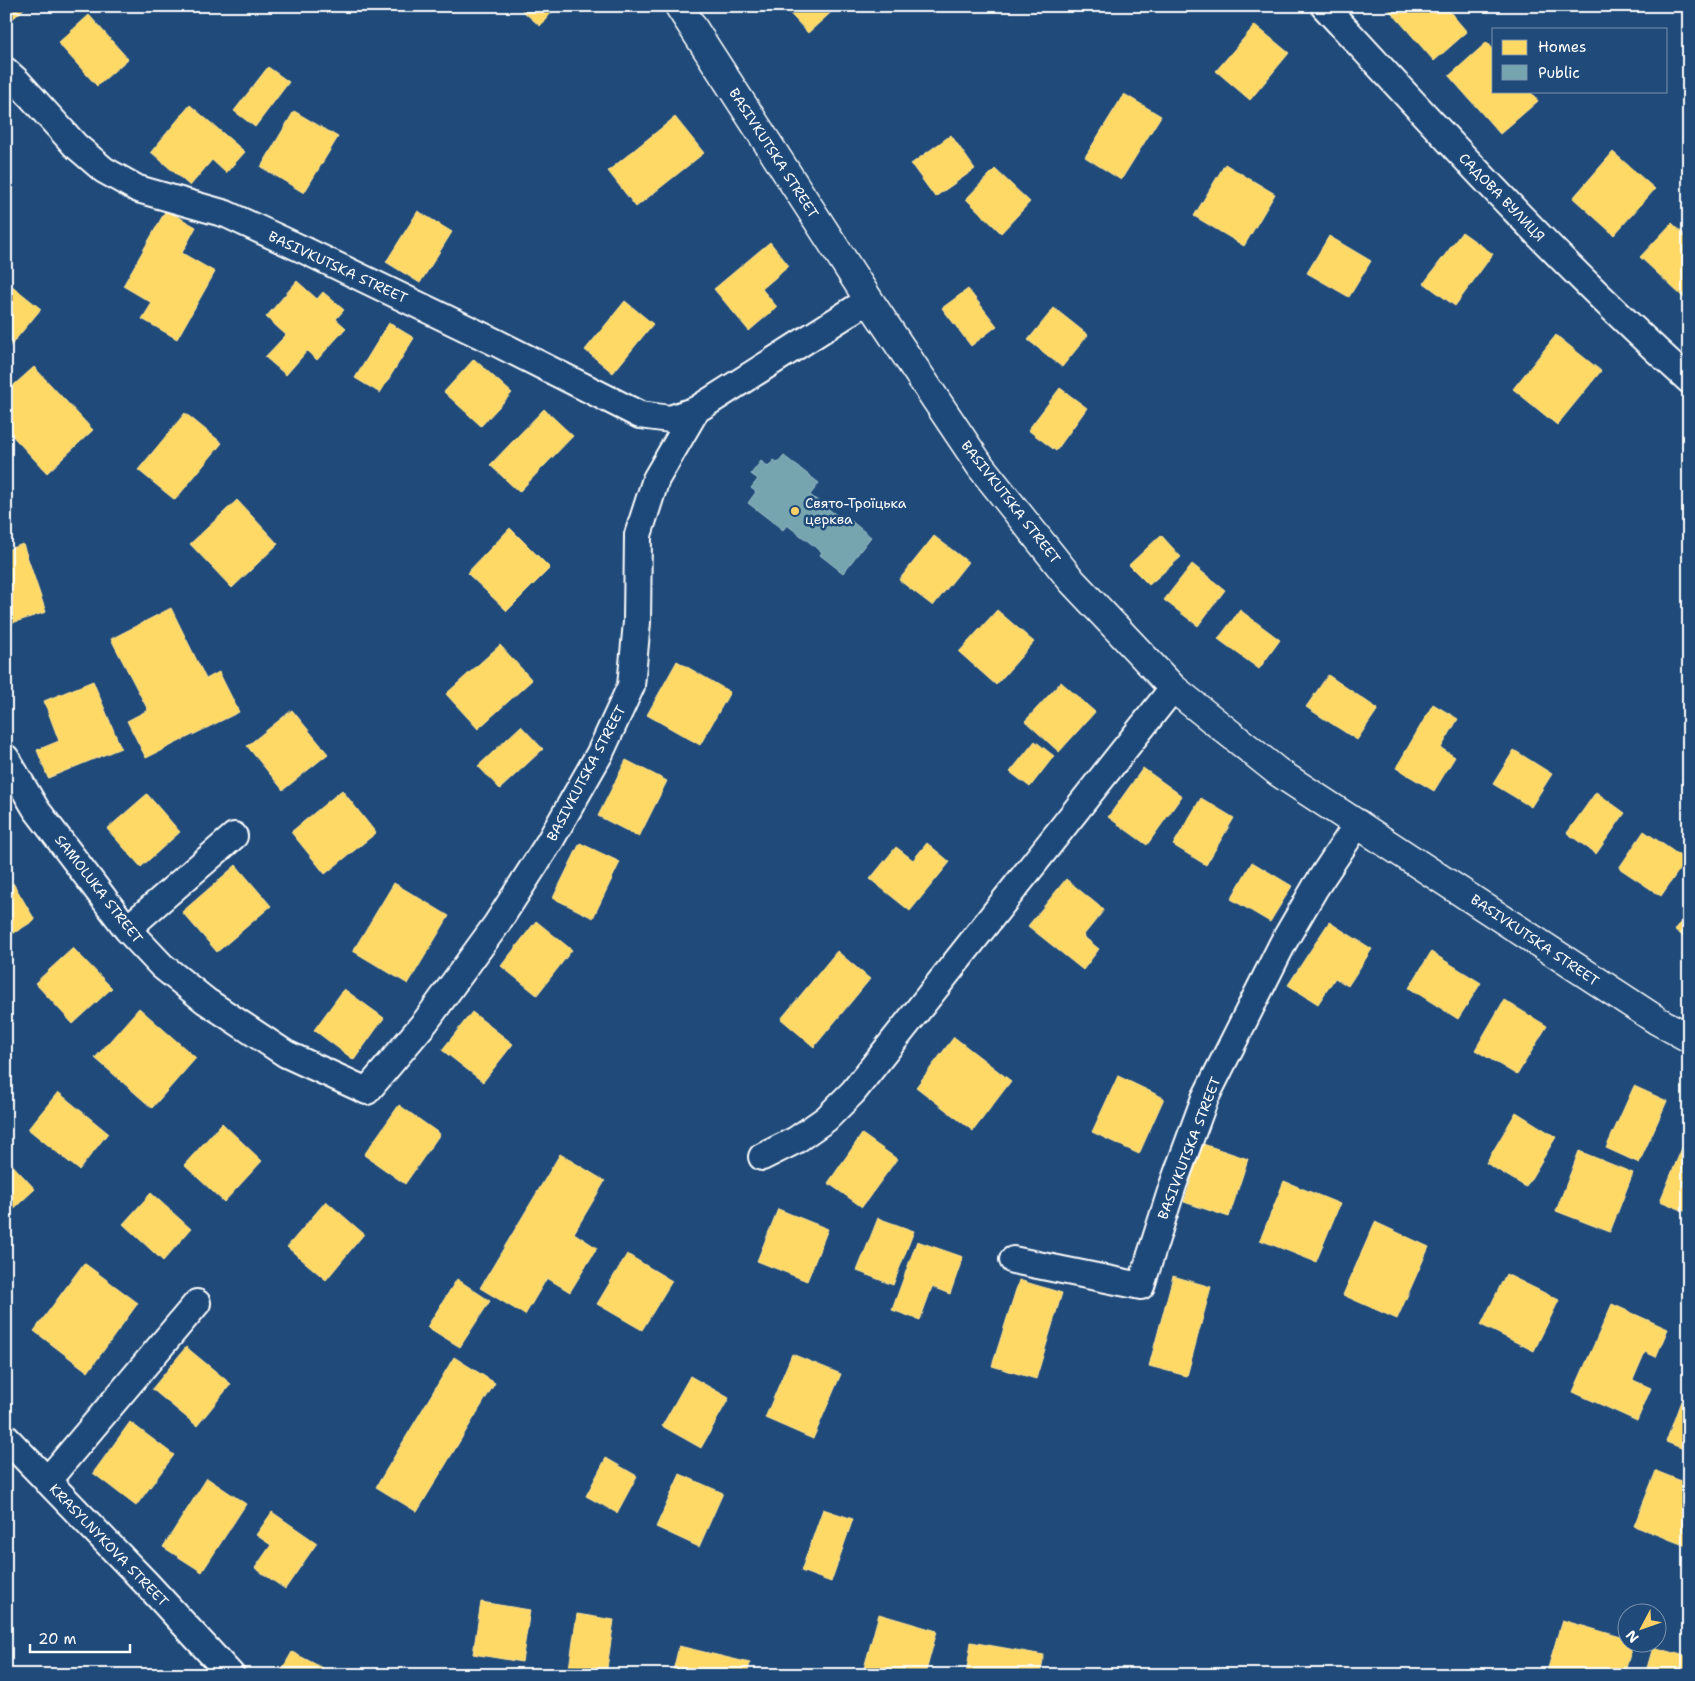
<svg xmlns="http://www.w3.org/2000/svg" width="1695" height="1681" font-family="'Shantell Sans',sans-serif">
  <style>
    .homes { fill: #ffd966; stroke: #ffe494 }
    .public { fill: #76a5af; stroke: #9fc0c7 }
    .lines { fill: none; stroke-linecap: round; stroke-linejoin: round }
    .street-casing { stroke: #fff; stroke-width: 30 }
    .primary-casing { stroke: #fff; stroke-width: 31 }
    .street { stroke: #1f4a7a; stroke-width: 26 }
    .primary { stroke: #1f4a7a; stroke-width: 28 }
    .poi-dot { fill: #ffd166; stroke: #1f4a7a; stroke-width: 2 }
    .labels { text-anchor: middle; stroke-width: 5; stroke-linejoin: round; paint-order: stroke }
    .street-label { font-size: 14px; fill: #fff; stroke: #1f4a7a }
    .poi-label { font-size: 14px; fill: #fff; stroke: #1f4a7a; text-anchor: start }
  </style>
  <rect width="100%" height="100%" fill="#1f4a7a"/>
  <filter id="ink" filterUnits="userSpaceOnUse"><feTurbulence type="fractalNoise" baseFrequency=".02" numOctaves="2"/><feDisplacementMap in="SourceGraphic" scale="10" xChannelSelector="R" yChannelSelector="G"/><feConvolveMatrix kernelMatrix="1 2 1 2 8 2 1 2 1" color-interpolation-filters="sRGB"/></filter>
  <g filter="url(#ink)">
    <path class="homes" d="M6,6h21l-20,18z
      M517,6h40l-17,20z
      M783,6h52l1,2 -28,25z
      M1386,6h59l22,26 -33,29z
      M89,15l39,44 -31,27 -39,-43z
      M1255,25l34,28 -39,47 -34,-29z
      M1487,42l7,8v41h36l8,10 -38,33 -51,-58z
      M268,67l21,15 -34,45 -21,-16z
      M1124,94l37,22 -40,64 -36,-23z
      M190,105l55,47 -19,21 -14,-13 -22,26 -39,-34z
      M294,111l44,26 -34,56 -43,-26z
      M675,117l29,36 -68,54 -28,-36z
      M951,135l24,34 -40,28 -24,-33z
      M1613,152l42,37 -41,46 -41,-37z
      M1225,164l50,30 -31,52 -50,-30z
      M995,169l35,33 -29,31 -35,-34z
      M166,210l30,17 -14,26 33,19 -38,67 -35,-20 10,-16 -29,-17z
      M418,211l34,21 -32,51 -34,-21z
      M1672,223l17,16v57l-4,3 -45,-42z
      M1462,232l31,22 -38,52 -31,-23z
      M1329,236l42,25 -22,36 -42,-24z
      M770,242l19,24 -27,23 15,18 -28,24 -35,-42z
      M6,281l35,28 -35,42z
      M297,281l20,18 6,-7 21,18 -8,9 10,9 -29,32 -10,-9 -21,24 -21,-18 21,-22 -20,-18z
      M968,289l29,37 -26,20 -29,-38z
      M625,301l28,23 -40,49 -28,-23z
      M1054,308l34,27 -26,32 -34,-27z
      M389,323l25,15 -34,55 -25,-15z
      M1556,335l45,36 -44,54 -44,-36z
      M474,359l38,34 -31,33 -37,-34z
      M34,367l59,63 -46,43 -41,-44v-37z
      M1060,388l27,20 -31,43 -28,-21z
      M544,409l29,27 -54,56 -29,-27z
      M185,413l37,30 -47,57 -37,-30z
      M237,500l41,44 -46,44 -42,-44z
      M510,528l40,40 -43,43 -40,-38z
      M1161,535l20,22 -32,28 -20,-20z
      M934,536l34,26 -35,44 -34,-26z
      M23,544l23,68 -40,13v-75z
      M1192,564l33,26 -27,36 -34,-26z
      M171,608l35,71 13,-7 20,40 -93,46 -19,-37 21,-11 -37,-71z
      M997,610l37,32 -38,43 -37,-33z
      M1240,610l40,30 -21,29 -41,-30z
      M500,645l32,35 -54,49 -32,-35z
      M677,661l53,31 -30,53 -53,-30z
      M1328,675l50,34 -21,31 -51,-33z
      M93,681l28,67 -73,30 -11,-28 22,-9 -15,-40z
      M1061,682l34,30 -36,40 -34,-31z
      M1433,704l25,15 -17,29 14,9 -21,34 -38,-23z
      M292,710l36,44 -45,36 -36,-44z
      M521,726l22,23 -43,40 -22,-23z
      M1035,741l19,15 -24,31 -20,-15z
      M1514,750l38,24 -21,33 -38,-23z
      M626,760l41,21 -28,56 -41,-21z
      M1143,768l39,28 -35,49 -39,-28z
      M342,790l34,43 -51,41 -34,-42z
      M1596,792l29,21 -29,41 -29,-21z
      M147,794l33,38 -39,35 -34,-38z
      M1201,798l33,20 -28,47 -33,-20z
      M1644,831l42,29 -25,36 -42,-28z
      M580,843l40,19 -27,56 -40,-20z
      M927,843l23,19 -40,49 -40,-32 26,-32 17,13z
      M1252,862l40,24 -22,36 -39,-23z
      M236,865l35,41 -54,46 -35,-40z
      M1066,879l38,31 -21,26 16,13 -16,21 -55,-44z
      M13,883l22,37 -29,18v-51z
      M394,883l55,33 -41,68 -55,-33z
      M1689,912v29l-14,-11z
      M536,921l36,29 -35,45 -36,-29z
      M1329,922l43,27 -24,37 -13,-8 -17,26 -30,-19z
      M73,948l39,40 -39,36 -38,-41z
      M837,951l33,28 -56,68 -33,-28z
      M1431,952l50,31 -23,36 -49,-31z
      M344,989l40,29 -30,42 -40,-30z
      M1504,1000l43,26 -30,49 -42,-25z
      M139,1008l57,50 -44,50 -57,-50z
      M472,1012l41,32 -30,38 -41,-32z
      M954,1037l57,44 -38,50 -57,-44z
      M1118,1076l46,22 -25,56 -47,-22z
      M1634,1086l33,15 -28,62 -33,-15z
      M58,1092l50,41 -29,37 -51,-41z
      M399,1105l41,29 -35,50 -41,-29z
      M1516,1112l40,25 -30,50 -40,-24z
      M222,1123l40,38 -38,41 -40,-37z
      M1689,1131v82l-29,-12z
      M862,1134l35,25 -35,48 -34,-24z
      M1203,1144l45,15 -19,58 -45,-15z
      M1579,1151l54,22 -23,59 -54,-21z
      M560,1154l45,27 -31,52 23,15 -27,44 -23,-14 -22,37 -45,-27z
      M6,1158l29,31 -27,25 -2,-2z
      M1284,1181l56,23 -24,58 -56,-22z
      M151,1193l40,36 -28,32 -40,-37z
      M326,1201l38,33 -38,46 -39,-33z
      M778,1209l50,20 -21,52 -50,-20z
      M878,1218l36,13 -21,54 -36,-14z
      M1375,1222l54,25 -32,72 -54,-24z
      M917,1241l46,16 -13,37 -18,-7 -12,33 -28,-10z
      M627,1254l45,27 -30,49 -45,-26z
      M84,1263l54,40 -50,69 -54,-41z
      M1506,1274l53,26 -25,51 -53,-26z
      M1173,1276l38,11 -24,89 -38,-10z
      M457,1279l33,22 -30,46 -33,-20z
      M1019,1280l43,13 -26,86 -44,-13z
      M1612,1304l56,25 -12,28 -11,-5 -12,28 18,8 -14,33 -64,-29z
      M186,1347l45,37 -34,42 -45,-37z
      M792,1354l49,20 -28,65 -48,-21z
      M454,1357l41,26 -78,129 -41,-25z
      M690,1376l39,22 -28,50 -39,-22z
      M1681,1401l8,3v47l-23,-9z
      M130,1422l44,33 -38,51 -43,-33z
      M606,1458l31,18 -20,37 -31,-17z
      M1656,1471l33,13v63l-55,-21z
      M680,1474l43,19 -24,54 -43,-20z
      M207,1478l39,26 -44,68 -39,-25z
      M823,1509l30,10 -22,63 -30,-11z
      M272,1512l45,31 -32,46 -30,-21 16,-23 -15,-10z
      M481,1602l49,8 -8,52 -49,-8z
      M577,1614l37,6 -8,55h-38z
      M879,1614l58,17 -12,44h-37l-24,-7z
      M1562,1620l66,19v5h5l-9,31h-78z
      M971,1642l73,13 -4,20h-74z
      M679,1646l71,17 -3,12h-75z
      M1653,1647l36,10v18h-44z
      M292,1652l31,16 -4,7h-36l-3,-2z"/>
    <path class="public" d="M784,456l35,27 -9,12 37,28 3,-3 21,17 -28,36 -23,-18 2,-3 -35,-27 -4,5 -35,-27 8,-11 -5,-4 7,-9 -7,-5 10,-13 7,6 6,-7 4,3z"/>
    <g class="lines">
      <g class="street-casing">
        <path id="street" d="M1324,6c118,128 235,257 365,374
          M6,71l11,10 58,64 29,25 34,19 88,25 78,36 191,92 145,73 30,4 26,-9 173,-110
          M6,758l30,51 91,120 35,37 44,35 80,53 81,37 59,-70 70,-96 54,-84 50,-88 31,-67 6,-64 1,-87 18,-56 40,-69
          M127,929l107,-93
          M762,1157l34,-17 30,-21 27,-27 320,-404
          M1013,1260l128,26 32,-101 32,-87 78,-155 32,-55 43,-65
          M6,1438l141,146 84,91
          M47,1481l150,-178"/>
      </g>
      <g class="primary-casing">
        <path id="primary" d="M679,6l190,294 112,167 91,114 101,107 105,84 380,249 31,17"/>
      </g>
      <use href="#street" class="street"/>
      <use href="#primary" class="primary"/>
    </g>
  </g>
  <circle class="poi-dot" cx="795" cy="511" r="5"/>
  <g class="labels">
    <g class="street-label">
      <text transform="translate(774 153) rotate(57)" y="5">BASIVKUTSKA STREET</text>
      <text transform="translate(1502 197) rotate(46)" y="5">САДОВА ВУЛИЦЯ</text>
      <text transform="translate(338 267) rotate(25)" y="5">BASIVKUTSKA STREET</text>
      <text transform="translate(1011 502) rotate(52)" y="5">BASIVKUTSKA STREET</text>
      <text transform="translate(586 773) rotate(-62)" y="5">BASIVKUTSKA STREET</text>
      <text transform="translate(99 889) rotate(52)" y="5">SAMOLUKA STREET</text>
      <text transform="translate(1535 940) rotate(34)" y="5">BASIVKUTSKA STREET</text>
      <text transform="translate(1189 1148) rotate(-69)" y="5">BASIVKUTSKA STREET</text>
      <text transform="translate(109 1545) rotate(46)" y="5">KRASYLNYKOVA STREET</text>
    </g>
    <g class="poi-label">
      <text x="805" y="508">Свято-Троїцька<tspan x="805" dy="16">церква</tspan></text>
    </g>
  </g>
  <rect width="1695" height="1681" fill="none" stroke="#1f4a7a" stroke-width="25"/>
  <rect x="12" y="12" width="1670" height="1656" fill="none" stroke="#fff" stroke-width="2" filter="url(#ink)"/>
  <rect x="1492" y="28" width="175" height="65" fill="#1f4a7a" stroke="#7992af"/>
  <rect x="1502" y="40" width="25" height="15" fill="#ffd966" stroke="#7992af"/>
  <text x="1538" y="52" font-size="15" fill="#ffffff">Homes</text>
  <rect x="1502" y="65" width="25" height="15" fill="#76a5af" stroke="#7992af"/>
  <text x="1538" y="78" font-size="15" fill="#ffffff">Public</text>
  <g transform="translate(1642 1628) rotate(229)"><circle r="24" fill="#1f4a7a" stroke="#7992af"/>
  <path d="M0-4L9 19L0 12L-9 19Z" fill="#ffd166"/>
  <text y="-8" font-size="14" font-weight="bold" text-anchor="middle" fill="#ffffff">N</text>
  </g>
  <path d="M30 1644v8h100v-8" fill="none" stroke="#ffffff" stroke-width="2.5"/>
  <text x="38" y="1644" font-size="15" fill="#ffffff" stroke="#1f4a7a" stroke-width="4" paint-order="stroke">20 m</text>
</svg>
